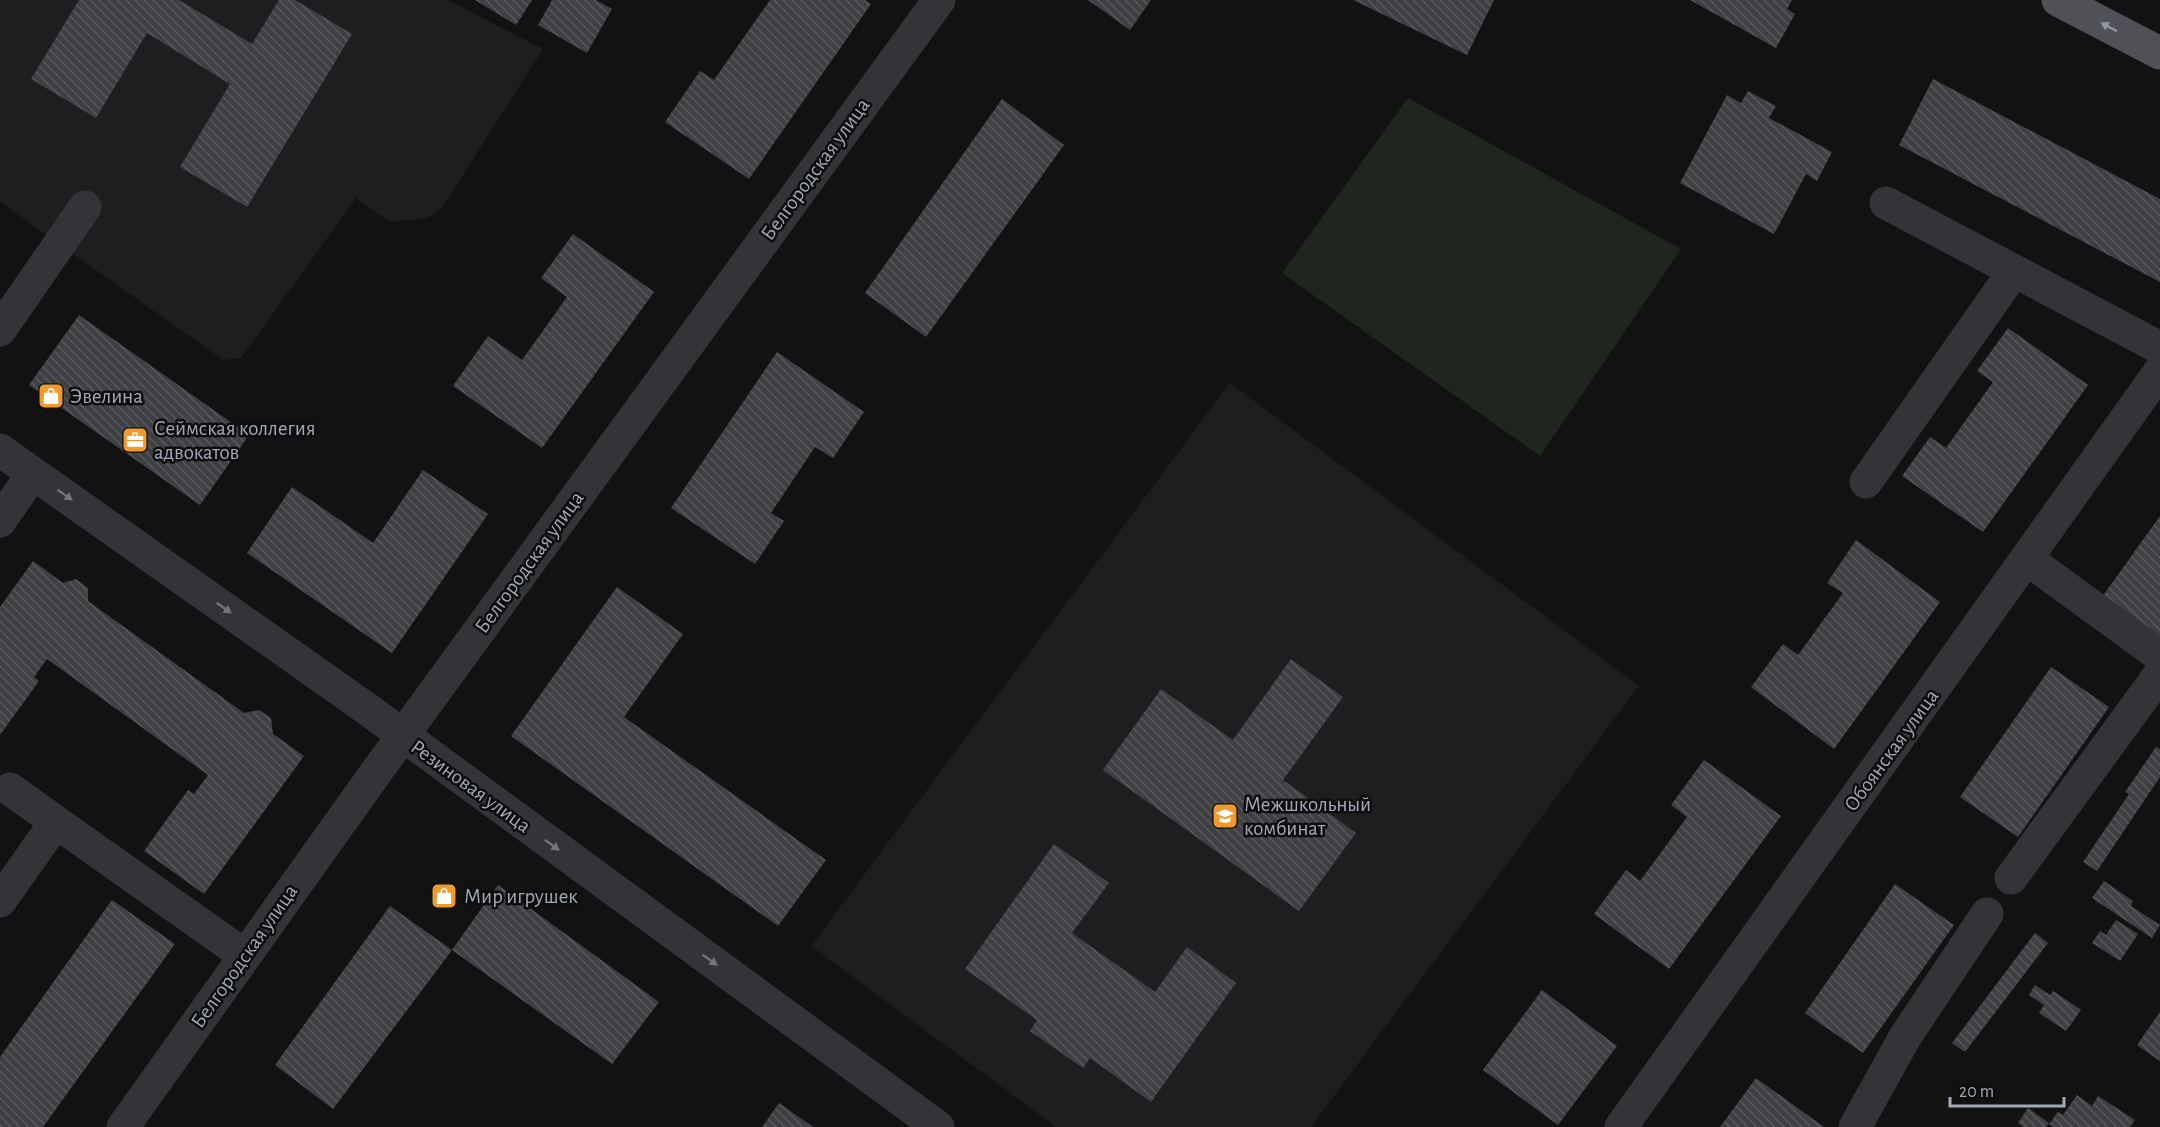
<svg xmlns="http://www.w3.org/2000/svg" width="2160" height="1127" font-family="'Alegreya Sans',sans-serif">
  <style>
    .built { fill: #1e1e20 }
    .grass { fill: #1e261e }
    .building { fill: url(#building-back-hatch) }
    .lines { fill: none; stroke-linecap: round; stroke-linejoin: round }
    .minor { stroke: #333438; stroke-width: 33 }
    .major { stroke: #4f5157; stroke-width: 33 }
    .oneway { fill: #9298a1 }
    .oneway2 { fill: #71757c }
    .labels { text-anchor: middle; stroke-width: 5; stroke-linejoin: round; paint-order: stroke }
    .street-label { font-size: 21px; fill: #a3aab4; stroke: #0d0d0e }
    .poi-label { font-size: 21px; fill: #a3aab4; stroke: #0d0d0e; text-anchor: start }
  </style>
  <defs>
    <pattern id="building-back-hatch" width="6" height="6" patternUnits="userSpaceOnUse" patternTransform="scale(1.5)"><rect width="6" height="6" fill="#3e4043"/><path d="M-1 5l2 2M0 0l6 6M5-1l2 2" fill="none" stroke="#57595c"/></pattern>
  </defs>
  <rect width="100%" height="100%" fill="#121213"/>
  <path class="built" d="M0,0h448l95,49 -101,159 -15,10 -37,4 -34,-24 -115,160 -18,2 -223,-158z
    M1230,383l409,303 -328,441h-255l-245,-181z"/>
  <path class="grass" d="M1408,98l273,151 -141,207 -258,-183z"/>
  <path class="building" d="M79,0h100l73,44 27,-44h16l57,34 -105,173 -67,-40 50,-83 -83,-51 -51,85 -65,-39z
    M475,0h57l-16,25z
    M552,0h44l16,9 -25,44 -49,-28z
    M770,0h95l6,4 -122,175 -84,-57 35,-51 14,9z
    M1088,0h63l-21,30z
    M1353,0h141l-27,55z
    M1690,0h102l-5,9 8,5 -19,34z
    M1933,79l227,120v83l-261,-137z
    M1748,91l28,15 -7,12 63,34 -15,29 -11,-7 -32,60 -94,-51 47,-88 14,8z
    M1002,99l62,46 -138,192 -61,-44z
    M573,234l81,58 -112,156 -89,-62 35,-50 34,24 45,-63 -26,-19z
    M79,315l170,120 -49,70 -171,-120z
    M2008,328l80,57 -105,147 -81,-56 28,-39 16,11 47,-66 -16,-11z
    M777,352l87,60 -31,46 -18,-11 -44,66 13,8 -29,43 -84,-56z
    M423,470l65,44 -96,139 -145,-100 45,-66 81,56z
    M2160,516v122l-58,-41z
    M1856,540l84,62 -106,147 -83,-62 32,-43 15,11 45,-62 -16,-10z
    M33,561l30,22 13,-4 12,9v13l156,112 15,-3 12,8 2,16 31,22 -100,138 -60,-43 44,-61 6,4 14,-19 -161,-116 -13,18 5,4 -39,54v-128z
    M617,587l66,47 -59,83 202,143 -48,66 -267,-190z
    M1291,659l52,38 -60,83 73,53 -57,78 -196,-141 58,-81 72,51z
    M2051,667l58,40 -91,130 -58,-40z
    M2156,747l4,2v28l-63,94 -14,-9 46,-68 -4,-2z
    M1704,760l77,56 -112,153 -75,-55 32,-44 14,11 47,-64 -16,-12z
    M1054,844l55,39 -37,50 83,59 32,-45 49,36 -85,119 -61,-44 -7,10 -53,-37 7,-11 -72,-51z
    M2104,881l29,20 -2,5 29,19 -8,13 -60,-40z
    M1895,884l59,41 -91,128 -58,-40z
    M498,885l161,117 -47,62 -160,-114z
    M112,900l63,44 -132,183h-43v-70z
    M390,906l62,44 -119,159 -58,-44z
    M2116,920l22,14 -18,27 -28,-18 8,-12 6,4z
    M2035,933l13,10 -83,109 -13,-9z
    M2035,985l15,10 3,-4 28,19 -15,21 -27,-18 5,-8 -15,-10z
    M1542,990l75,56 -59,79 -75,-55z
    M2160,1012v49l-23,-16z
    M1756,1078l68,49h-104z
    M2077,1095l15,11 6,-10 37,24 -5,7h-76l-5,-3 9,-12 5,3z
    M779,1103l34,24h-51z
    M2028,1108l21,15 -3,4h-22l-6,-4z"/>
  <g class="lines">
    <path class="minor" d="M1886,203l274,145
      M0,330l85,-123
      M0,450l370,261 568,416
      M1866,482l148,-211
      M0,521l33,-48
      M2027,559l133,97
      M56,822l188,133
      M2011,878l149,-204
      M0,901l56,-79 -46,-33
      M123,1127l259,-363 557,-764
      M1621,1127l539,-756
      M1855,1127l50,-90 82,-123"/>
    <path class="major" d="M2058,0l102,53"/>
  </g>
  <defs><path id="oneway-solid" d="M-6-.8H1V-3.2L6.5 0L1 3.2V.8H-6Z" transform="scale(1.5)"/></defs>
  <use class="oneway" href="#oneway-solid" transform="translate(2109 27) rotate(-152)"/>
  <g class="oneway2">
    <use href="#oneway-solid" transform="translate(65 495) rotate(35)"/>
    <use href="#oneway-solid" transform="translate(224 608) rotate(35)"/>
    <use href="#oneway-solid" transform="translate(552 845) rotate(36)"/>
    <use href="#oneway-solid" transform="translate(710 960) rotate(36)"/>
  </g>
  <defs>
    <g id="shop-square" transform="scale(1.35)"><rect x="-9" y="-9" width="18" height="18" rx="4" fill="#f19a2c" stroke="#0d0d0e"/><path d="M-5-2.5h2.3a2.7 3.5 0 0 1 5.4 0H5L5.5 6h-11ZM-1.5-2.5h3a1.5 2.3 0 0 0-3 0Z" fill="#fff"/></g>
    <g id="office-square" transform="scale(1.35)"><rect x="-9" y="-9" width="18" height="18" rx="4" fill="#f19a2c" stroke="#0d0d0e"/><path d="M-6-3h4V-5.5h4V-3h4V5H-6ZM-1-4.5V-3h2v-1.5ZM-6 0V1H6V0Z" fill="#fff"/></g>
    <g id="school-square" transform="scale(1.35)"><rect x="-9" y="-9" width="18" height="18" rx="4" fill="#f19a2c" stroke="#0d0d0e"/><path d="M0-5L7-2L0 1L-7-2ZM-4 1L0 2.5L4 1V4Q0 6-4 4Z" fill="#fff"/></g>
  </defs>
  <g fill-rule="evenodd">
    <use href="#shop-square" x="51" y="396"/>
    <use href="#office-square" x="135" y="440"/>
    <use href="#school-square" x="1225" y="816"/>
    <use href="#shop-square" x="444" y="896"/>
  </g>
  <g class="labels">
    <g class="street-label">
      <text transform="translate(815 169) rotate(-54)" y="7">Белгородская улица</text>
      <text transform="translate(529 562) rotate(-54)" y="7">Белгородская улица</text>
      <text transform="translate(1891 750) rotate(-54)" y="7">Обоянская улица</text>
      <text transform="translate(471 786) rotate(36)" y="7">Резиновая улица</text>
      <text transform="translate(244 956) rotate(-55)" y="7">Белгородская улица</text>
    </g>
    <g class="poi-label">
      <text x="70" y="403">Эвелина</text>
      <text x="154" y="435">Сеймская коллегия<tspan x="154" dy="24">адвокатов</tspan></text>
      <text x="1244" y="811">Межшкольный<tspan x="1244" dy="24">комбинат</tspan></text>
      <text x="464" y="903">Мир игрушек</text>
    </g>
  </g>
  <path d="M1950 1097v9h114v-9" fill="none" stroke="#a3aab4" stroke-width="3"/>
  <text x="1959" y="1097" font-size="18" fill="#a3aab4" stroke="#0d0d0e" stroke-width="4.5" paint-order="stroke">20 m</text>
</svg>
